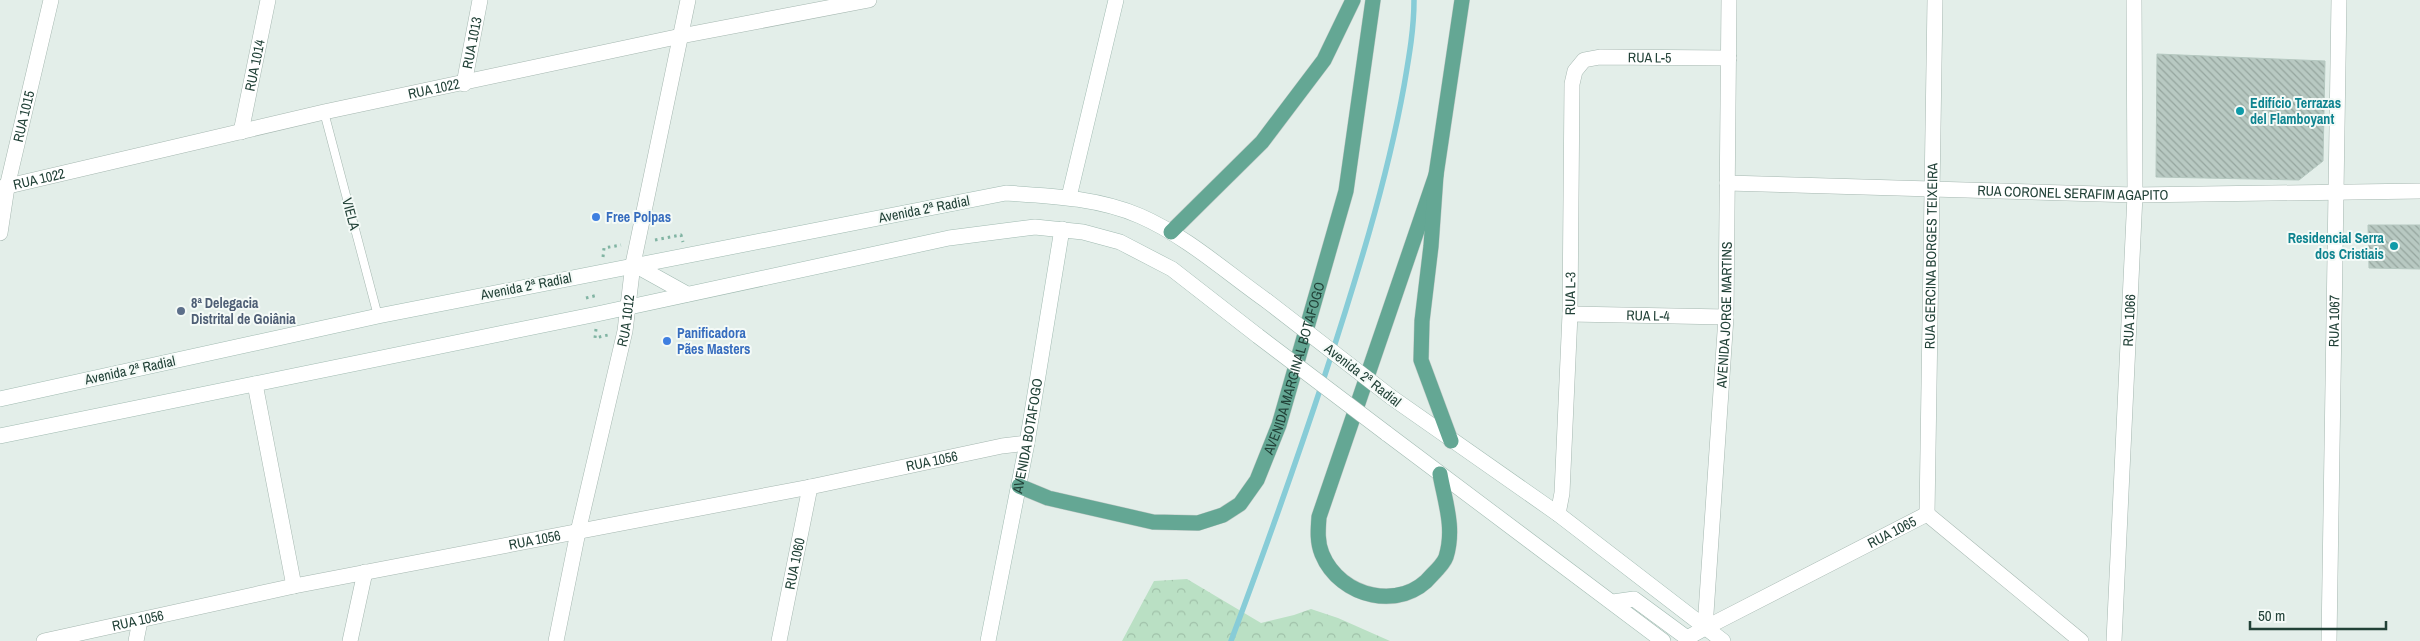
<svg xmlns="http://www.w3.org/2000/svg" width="2420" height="641" font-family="'Archivo Narrow',sans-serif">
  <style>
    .forest { fill: url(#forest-crowns) }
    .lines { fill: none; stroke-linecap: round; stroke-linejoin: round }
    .stream { stroke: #87ccd7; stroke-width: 5.5 }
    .building { fill: url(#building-back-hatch); stroke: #b5c8c0 }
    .lane-casing { stroke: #a5b7b0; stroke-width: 9 }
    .street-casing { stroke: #a5b7b0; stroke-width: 16 }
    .secondary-casing { stroke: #a0bab1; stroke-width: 16 }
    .primary-casing { stroke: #c1cac7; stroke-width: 16 }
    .path { stroke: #81b4a3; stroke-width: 3; stroke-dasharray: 2.5 4; stroke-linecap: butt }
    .lane { stroke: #fff; stroke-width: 8 }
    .street { stroke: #fff; stroke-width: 15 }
    .secondary { stroke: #fff; stroke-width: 15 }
    .primary { stroke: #64a794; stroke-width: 15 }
    .secondary-bridge-casing { stroke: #a0bab1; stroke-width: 16; stroke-linecap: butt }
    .secondary-bridge { stroke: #fff; stroke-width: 15 }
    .culture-dot { fill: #0f9aa8; stroke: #f4faf7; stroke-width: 2 }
    .shop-dot { fill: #3f7fe0; stroke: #f4faf7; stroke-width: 2 }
    .service-dot { fill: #5c6f8a; stroke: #f4faf7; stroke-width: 2 }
    .labels { text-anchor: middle; stroke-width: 4; stroke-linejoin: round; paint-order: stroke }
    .street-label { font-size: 14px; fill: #214137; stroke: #f4faf7 }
    .culture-label { font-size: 14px; font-weight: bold; fill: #0d838f; stroke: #f4faf7; text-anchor: start }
    .shop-label { font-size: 14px; font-weight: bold; fill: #366cbe; stroke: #f4faf7; text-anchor: start }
    .service-label { font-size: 14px; font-weight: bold; fill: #4e5e75; stroke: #f4faf7; text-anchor: start }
  </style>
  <defs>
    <pattern id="forest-crowns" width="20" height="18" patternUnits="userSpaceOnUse" patternTransform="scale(1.25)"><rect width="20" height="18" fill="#bae0c4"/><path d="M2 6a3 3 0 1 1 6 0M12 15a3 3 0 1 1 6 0" fill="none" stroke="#a0c1a9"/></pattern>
    <pattern id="building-back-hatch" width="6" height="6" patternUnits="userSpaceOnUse" patternTransform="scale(1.25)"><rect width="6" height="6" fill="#b8c9c2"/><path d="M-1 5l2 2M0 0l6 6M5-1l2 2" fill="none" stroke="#95a59e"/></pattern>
  </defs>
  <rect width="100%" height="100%" fill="#e3eee9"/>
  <path class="forest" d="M1187,579l74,44 33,-8 17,-6 27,9 52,23h-268l32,-60z"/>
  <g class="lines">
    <path class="stream" d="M1231,641c50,-134 98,-270 138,-408 14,-49 26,-97 35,-147 5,-29 10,-57 10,-86"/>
  </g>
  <path class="building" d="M2157,54l168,7 -2,100 -24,19 -143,-3z
    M2368,225h52v44l-51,-1z"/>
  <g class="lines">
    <g class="lane-casing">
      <path id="lane" d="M324,112l54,204"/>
    </g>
    <g class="street-casing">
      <g id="street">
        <path id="s1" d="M464,84l16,-84"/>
        <path id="s2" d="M241,132l27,-132"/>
        <path id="s3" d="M1727,183l408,12 285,-4"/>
        <path id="s4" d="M0,188l324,-76 357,-76 188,-36"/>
        <path id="s5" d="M0,233l7,-46 44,-187"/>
        <path id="s6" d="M1570,314l156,3"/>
        <path d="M255,384l39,202"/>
        <path id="s7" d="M1558,514l4,-21 8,-179 2,-230 3,-13 9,-11 16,-3 129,1"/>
        <path id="s8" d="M1927,514l8,-514"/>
        <path id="s9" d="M1705,628l21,-311 3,-317"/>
        <path id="s10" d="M1705,628l222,-114 154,127"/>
        <path id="s11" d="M44,641l250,-55 516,-99 192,-41 25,-3"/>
        <path d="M136,641l4,-20"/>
        <path d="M350,641l15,-69"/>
        <path id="s12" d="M556,641l22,-109 47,-201 8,-67 55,-264"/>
        <path id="s13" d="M779,641l31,-154"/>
        <path id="s14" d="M2114,641l21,-446 -1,-195"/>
        <path id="s15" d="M2329,641l10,-641"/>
      </g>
    </g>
    <g class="secondary-casing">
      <g id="secondary">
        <path d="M1069,197l47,-197"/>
        <path d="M633,264l54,30"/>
        <path d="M1391,397l167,117 165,127"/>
        <path d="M0,399l378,-83 628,-123c46,3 92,5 134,23 46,20 86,56 127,85"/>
        <path d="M1386,433l277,208"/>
        <path d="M0,436l597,-122 352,-76 86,-11 48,5 37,10 52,27 86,67"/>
        <path d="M1613,602l21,-3 53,39 18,-10"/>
        <path id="s16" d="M988,641l39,-198 35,-214"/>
      </g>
    </g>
    <g class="primary-casing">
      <g id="primary">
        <path d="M1436,175l-117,342c-1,13 -2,25 3,37 18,44 80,58 110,21 5,-5 12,-12 14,-18 9,-29 -1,-55 -6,-83"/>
        <path d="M1171,232l91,-90 62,-82 29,-60"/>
        <path d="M1451,441l-30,-81 1,-39 9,-75 5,-71 26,-175"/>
        <path id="s17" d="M1019,486l29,12 105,24 45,1 25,-8 17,-11 17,-24 22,-55 67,-234 27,-191"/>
      </g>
    </g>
    <path class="path" d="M655,240l26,-5 2,7
      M603,257l1,-9 17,-3
      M586,298l12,-3
      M596,329l-1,9 13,-3"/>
    <use href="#lane" class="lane"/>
    <use href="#street" class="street"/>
    <use href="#secondary" class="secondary"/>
    <use href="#primary" class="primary"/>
    <g class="secondary-bridge-casing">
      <path id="secondary-bridge" d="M1267,301l124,96
        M1258,336l128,97"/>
    </g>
    <use href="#secondary-bridge" class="secondary-bridge"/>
  </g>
  <g class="culture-dot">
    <circle cx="2240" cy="111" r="5"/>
    <circle cx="2394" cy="246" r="5"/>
  </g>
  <g class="shop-dot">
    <circle cx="596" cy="217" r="5"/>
    <circle cx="667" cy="341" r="5"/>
  </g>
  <circle class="service-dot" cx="181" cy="311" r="5"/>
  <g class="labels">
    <g class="street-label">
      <text dy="5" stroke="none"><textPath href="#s1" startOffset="42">RUA 1013</textPath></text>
      <text dy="5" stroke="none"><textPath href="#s7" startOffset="524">RUA L-5</textPath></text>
      <text dy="5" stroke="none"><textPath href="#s2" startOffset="68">RUA 1014</textPath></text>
      <text dy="5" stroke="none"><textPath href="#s4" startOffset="445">RUA 1022</textPath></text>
      <text dy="5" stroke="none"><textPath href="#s5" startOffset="119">RUA 1015</textPath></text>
      <text dy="5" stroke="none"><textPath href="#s4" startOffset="40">RUA 1022</textPath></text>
      <text dy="5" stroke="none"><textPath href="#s3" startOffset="346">RUA CORONEL SERAFIM AGAPITO</textPath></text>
      <text transform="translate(924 209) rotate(-11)" y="5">Avenida 2ª Radial</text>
      <text transform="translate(351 214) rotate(75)" y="5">VIELA</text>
      <text dy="5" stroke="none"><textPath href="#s8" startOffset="258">RUA GERCINA BORGES TEIXEIRA</textPath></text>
      <text transform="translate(526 286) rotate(-11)" y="5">Avenida 2ª Radial</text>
      <text dy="5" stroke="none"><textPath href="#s7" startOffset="221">RUA L-3</textPath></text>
      <text dy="5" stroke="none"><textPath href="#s9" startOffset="314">AVENIDA JORGE MARTINS</textPath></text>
      <text dy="5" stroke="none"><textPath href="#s6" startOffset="78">RUA L-4</textPath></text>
      <text dy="5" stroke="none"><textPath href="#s12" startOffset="328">RUA 1012</textPath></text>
      <text dy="5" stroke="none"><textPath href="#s14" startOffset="321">RUA 1066</textPath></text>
      <text dy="5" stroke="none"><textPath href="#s15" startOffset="320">RUA 1067</textPath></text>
      <text dy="5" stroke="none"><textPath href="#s17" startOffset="378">AVENIDA MARGINAL BOTAFOGO</textPath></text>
      <text transform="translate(130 370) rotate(-12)" y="5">Avenida 2ª Radial</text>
      <text transform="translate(1363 375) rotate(38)" y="5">Avenida 2ª Radial</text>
      <text dy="5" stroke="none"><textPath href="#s16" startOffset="209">AVENIDA BOTAFOGO</textPath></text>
      <text dy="5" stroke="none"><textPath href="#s11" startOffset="906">RUA 1056</textPath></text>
      <text dy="5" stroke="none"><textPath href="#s10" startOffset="210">RUA 1065</textPath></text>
      <text dy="5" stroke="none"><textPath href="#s11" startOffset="501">RUA 1056</textPath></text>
      <text dy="5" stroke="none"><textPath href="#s13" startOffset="79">RUA 1060</textPath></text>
      <text dy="5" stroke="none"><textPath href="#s11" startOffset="96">RUA 1056</textPath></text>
    </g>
    <g class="culture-label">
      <text x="2250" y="108">Edifício Terrazas<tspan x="2250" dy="16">del Flamboyant</tspan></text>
      <text x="2384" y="243" text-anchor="end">Residencial Serra<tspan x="2384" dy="16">dos Cristiais</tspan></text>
    </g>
    <g class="shop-label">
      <text x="606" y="222">Free Polpas</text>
      <text x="677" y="338">Panificadora<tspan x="677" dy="16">Pães Masters</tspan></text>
    </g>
    <g class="service-label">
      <text x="191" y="308">8ª Delegacia<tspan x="191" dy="16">Distrital de Goiânia</tspan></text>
    </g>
  </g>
  <path d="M2250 621v8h136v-8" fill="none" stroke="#214137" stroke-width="2.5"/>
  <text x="2258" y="621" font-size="15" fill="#214137" stroke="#f4faf7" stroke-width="4" paint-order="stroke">50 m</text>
</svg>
